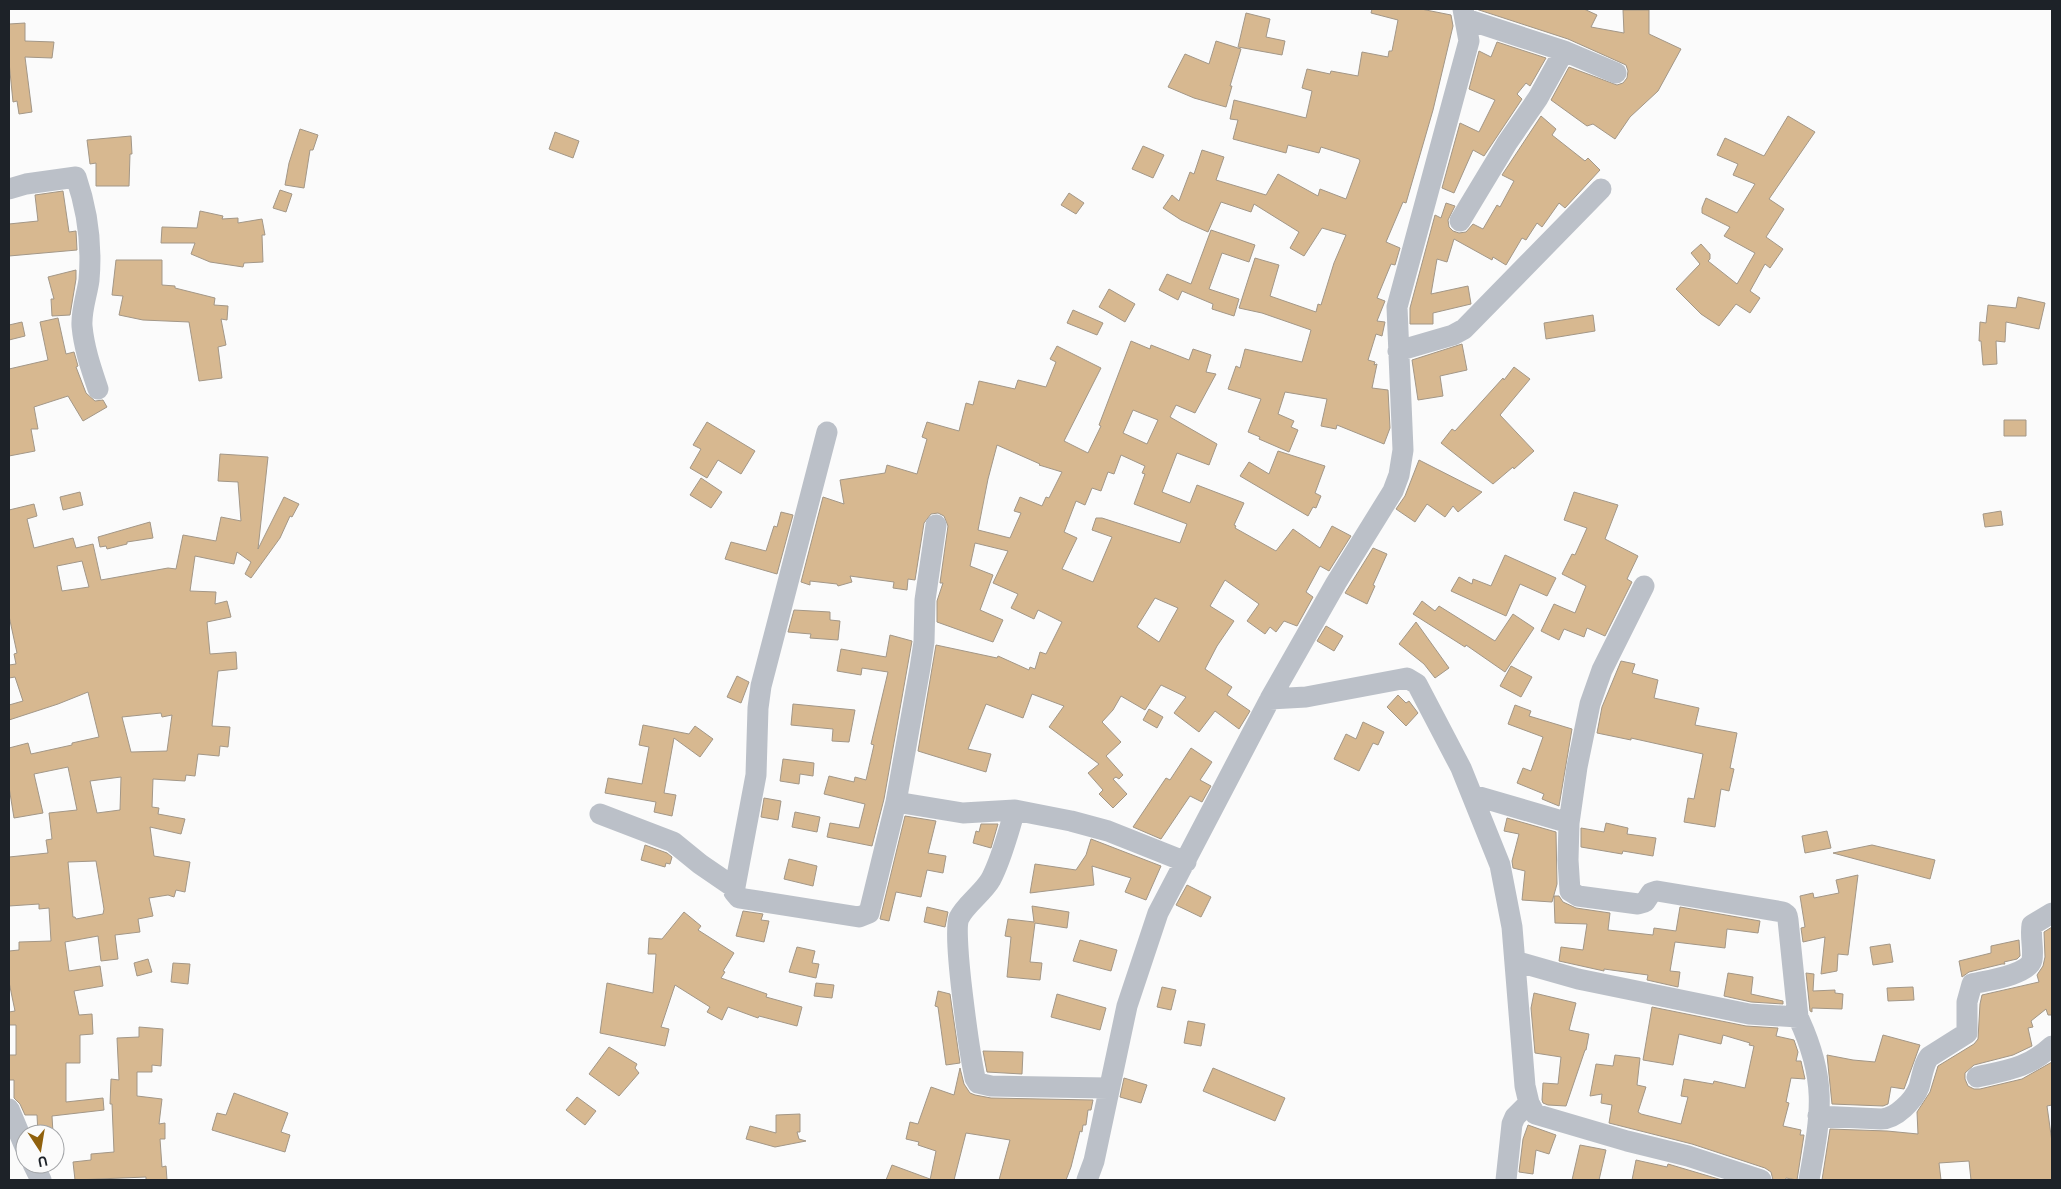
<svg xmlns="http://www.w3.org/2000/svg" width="2061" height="1189" font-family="Ubuntu,sans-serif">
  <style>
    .building { fill: #d7b890; stroke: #a39787; fill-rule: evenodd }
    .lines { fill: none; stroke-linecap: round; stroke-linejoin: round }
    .minor { stroke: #bbc0c8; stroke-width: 21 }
  </style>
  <rect width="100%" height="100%" fill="#fbfbfb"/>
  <path class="building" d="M1372,9h49l30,6 2,11 -20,84 -27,93 -3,-1 -17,40 14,6 -5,17 -4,-1 -14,34 8,3 -8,20 8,1 -3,14 -6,-2 -8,26 7,2 -1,3 3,-1 -5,24 16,2 2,38 -6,16 -47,-19 -1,4 -15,-3 6,-27 -42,-7 -7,22 16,7 -3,6 7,3 -9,22 -30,-13 1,-2 -12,-5 13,-33 -33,-10 8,-23 4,2 5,-19 57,13 9,-32 -49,-17 -23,-5 16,-50 24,7 -9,31 46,16 2,-8 3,1 13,-42 12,-28 -24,-7 -18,28 -14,-8 9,-16 -45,-28 -3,8 -30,-10 -13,30 -27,-12 -18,-12 9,-13 7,6 11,-29 4,2 8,-24 22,7 -8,23 50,15 12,-21 40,22 2,-7 26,10 14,-38 -1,-2 -38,-12 -2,6 -31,-8 -2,8 -53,-14 5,-19 -8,-1 4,-19 72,18 6,-27 -10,-3 5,-19 23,5 1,-3 27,5 4,-24 26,5 1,-6h3l6,-31 -27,-7z
    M1476,9h108l13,6 -6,12 33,6 -1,-23h26v24l32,15 -23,42 -28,26 -15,22 -22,-15 -6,2 -36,-26 18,-33 48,18 6,-2 4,-5 1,-7 -2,-6 -58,-26z
    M1246,13l24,6 -4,18 19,4 -3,14 -44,-8z
    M25,23v18l29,1 -2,16 -27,-1 7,55 -13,2 -2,-13 -4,1 -4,-40v-38z
    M1216,41l25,8 -11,37h2l-6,21 -32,-9 -26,-11 17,-33 24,10z
    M1497,42l49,16 -16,28 -4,-3 -9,11 5,5 -38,57 -11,-6 -19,43 -12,-5 18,-65 19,9 16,-32 -26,-11 10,-38 12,6z
    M1541,116l15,13 -4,6 33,26 3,-3 12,12 -35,38 -6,-5 -17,24 -5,-4 -11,17 -4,-2 -16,27 -13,-8 -1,3 -38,-21 -7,23 -10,-3 -6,35 37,-8 3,18 -38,9v11h-23v-16l25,-93 6,3 5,-15 9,3 -7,14 1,7 4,4 6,2 7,-1 7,-8 10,5 14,-24 3,2 14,-26 -12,-6z
    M1788,116l27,16 -46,67 15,10 -18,28 17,12 -13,19 -5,-4 -15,27 10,7 -10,15 -14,-9 -17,22 -18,-12 -25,-25 24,-25 -9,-11 10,-9 9,10v5l-2,2 29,23 18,-31 -31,-17 6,-9 -28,-14v-5l4,-10 31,15 18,-29 -22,-9 5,-11 -21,-9 8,-17 39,18z
    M300,129l18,6 -5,15h-3l-6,38 -19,-3 4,-22z
    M555,132l24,9 -6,17 -24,-9z
    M131,136l1,18h-2l-1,32h-33v-23l-6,1 -3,-24z
    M1143,146l21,9 -11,23 -21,-9z
    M280,190l12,4 -6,18 -13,-4z
    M63,191l6,41 7,-1 1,19 -68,6v-32l29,-3 -3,-26z
    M1069,193l15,10 -8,11 -15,-9z
    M200,211l23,5 -1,3 16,-1v5l24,-4 3,16h-3l1,27 -19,1 -1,4 -33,-5 -19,-8 4,-11h-34l1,-16 35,1z
    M1211,230l44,15 -6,17 -27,-9 -13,36 30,10 -5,17 -22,-7 1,-5 -31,-13 -4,9 -19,-10 8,-16 24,10z
    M116,260h46v25l13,1v2l40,10 -1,7 14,1 -1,14 -6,-1 5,26 -8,2 4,31 -23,3 -10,-59 -46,-2 -24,-5 4,-19 -11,-1z
    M76,270v9l-6,36 -18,1 -1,-17h3l-6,-22z
    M1109,289l26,15 -10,18 -26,-15z
    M2018,297l27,6 -6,26 -33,-7 -1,20 -9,-1 1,23 -14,1 -2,-24h-2l1,-19 6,1 2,-18 28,3z
    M1073,310l30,13 -6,12 -30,-12z
    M1593,315l2,16 -49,8 -2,-16z
    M58,318l8,36 8,-2 4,14 -2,1 10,26 9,8 8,-1 4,7 -24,14 -15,-25 -34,11 4,22h-7l4,22 -26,5v-87l39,-9 -8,-38z
    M22,322l3,14 -16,4v-15z
    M1131,341l19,8 1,-4 38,15 4,-11 18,6 -5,17 10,2 -21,39 -19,-8 -6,12 47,27 -8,21 -32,-12 -15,39 28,11 7,-18 47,18 -10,22 2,1 -1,2 41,23 17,-22 27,19 12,-22 19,10 -22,35 -9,-5 -14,26 7,5 -16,29 -13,-5 -8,11 -6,-5 -5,7 -18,-13 12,-17 -34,-24 -15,26 24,15 -17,25 -12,23 27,18 -5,8 23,16 -11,18 -24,-18 -16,21 -25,-19 12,-16 -25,-12 -16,25 -24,-14 -8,14 -11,12 19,20 -15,14 17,19 -4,4 -3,-2 -3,2 14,15 -14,14 -14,-14 4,-4 -15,-17 11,-9 -50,-37 15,-21 -32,-12 -9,24 -37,-14 -18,45 23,5 -5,18 -68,-21 18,-106 61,13 1,-2 31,14 1,-3 5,2 5,-17 6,2 16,-32 -24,-12 -4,9 -23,-11 7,-14 -25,-11 15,-32 -33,-8 -5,23 23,9 -13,35 23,10 -10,22 -56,-20v-21l6,-18h-3l8,-57 -4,-10 -6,-3 -7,1 -7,9 -9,57 -7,-1 -1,11 -14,-2 1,-6 -44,-6 2,6 -14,4 -1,-2 -27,-3v4l-9,-3 22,-85 21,7 -4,-24 45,-7 2,-8 30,9 10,-35 -5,-2 5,-15 32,9 7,-28 7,2 6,-24 36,8 3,-9 28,7 10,-25 -6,-3 7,-13 44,22 -37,73 24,12 13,-27 -2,-1zM1133,410l25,10 -11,24 -24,-11zM997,445l43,19 -1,1 23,7 -13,26 -3,-1 -4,9 -22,-9 -6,14 7,2 -11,25 -32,-8 10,-51zM1121,455l24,11 -3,7 3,1 -11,30 53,20 -7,19 -78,-25h-6l-4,12 20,7 -19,45 -31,-13 15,-31 -13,-6 12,-31 9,4 7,-17 9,3 7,-19 6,2zM1155,598l23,10 -19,34 -22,-15z
    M1462,344l5,26 -27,6 3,20 -25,4 -6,-40z
    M1514,367l16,12 -30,36 34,36 -20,18 -1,-2 -20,17 -52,-41 11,-14 3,2 48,-53 1,2z
    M2004,420h22v16h-22z
    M707,422l48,29 -14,23 -23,-14 -11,18 -17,-10 11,-19 -8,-4z
    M1278,451l47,15 -10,27 6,3 -5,12 -3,-1 -5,9 -68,-40 9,-14 20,12z
    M220,454l48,3 -10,92 26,-52 15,7 -7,13 -2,-1 -10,22 -29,40 -6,-4 6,-12 -14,-10 -3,12 -39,-8 -5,35 26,1 -1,12 12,-3 4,16 -24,5 3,32 26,-2 1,17 -19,2 -6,55 18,1 -2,20 -8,-1 -1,10 -21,-2 -3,22 -9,-1 -1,6 -32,-2 -1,28 7,1 -1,6 27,5 -4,15 -31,-7 4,29 36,6 -5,30 -9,-2 -2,7 -6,-2 -19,3 4,18 -15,3 2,13 -25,3 3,24 -17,2 -3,-25 -33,6 4,29 31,-5 3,20 -29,5 5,24 13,-1 1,20 -13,1v28h-14v39l37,-4 1,12 -52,6 1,17 -15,1 -1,-19h-12l-5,-11 -6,-6v-18h-5v-25h7v-30h-7v-13l6,-1 -6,-29v-31l10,-1v-8l32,-1 -2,-33 -10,1v-5l-30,2v-49l39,-4 -2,-13 6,-1 -3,-26 28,-3 -9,-43 -34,7 9,39 -29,5 -5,-31v-39l19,-5 3,11 41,-9v-2l27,-6 -11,-45 -30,12 -49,16v-15l14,-4 -8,-24 -6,1v-13l7,-1 -2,-10 3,-1 -8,-37v-106l25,-6 3,12 -10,3 7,29 39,-10 3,10 17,-4 8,36 67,-12 8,1 7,-34 33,6 5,-24 20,4 -3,-39 -20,-1zM82,561l7,26 -27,4 -5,-25zM161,713l1,4 10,-2 -5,36 -36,1 -9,-35zM121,777l-1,33 -23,3 -7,-32zM96,861l8,48 -1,5 -27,5 -1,-2h-2l-5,-55z
    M1419,460l63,32 -24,20 -5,-6 -8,11 -18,-13 -12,18 -19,-13 9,-13z
    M701,478l21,14 -11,16 -21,-13z
    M80,492l3,13 -20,5 -3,-13z
    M1574,492l44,13 -13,34 33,17 -11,23 5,3 -27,54 -18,-8 -3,9 -20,-8 -5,11 -18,-9 13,-27 21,9 11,-27 -24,-12 10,-20 3,1 12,-27 -23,-8z
    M2001,511l2,14 -18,2 -2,-13z
    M781,512l12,3 -16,59 -52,-15 6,-17 35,9 8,-25 3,1z
    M150,522l3,16 -26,4v2l-20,5 -1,-3 -6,1 -2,-10z
    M1373,548l14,6 -14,31 2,1 -8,18 -22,-11z
    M1505,555l51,23 -9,18 -27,-12 -14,32 -55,-25 8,-14 13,7 1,-5 18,7z
    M1422,601l13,10 4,-5 56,35 18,-27 21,14 -29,44 -39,-27 -1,2 -52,-33z
    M794,610l36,2v8l10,1 -2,19 -28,-2 1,-4 -23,-2z
    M1416,622l33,46 -14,10 -11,-14 -25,-20z
    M1326,626l17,10 -9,15 -17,-10z
    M890,635l22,6 -28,158 -12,47 -45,-9 3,-14 29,5 6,-24 -41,-10 5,-18 25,6 1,-5 11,3 8,-35 -3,-1 17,-72 -26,-4 -1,7 -24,-4 4,-22 45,8z
    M1621,661l14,3 -3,9 26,7 -4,18 45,10 -4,17 42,8 -7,35 4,1 -5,22 -8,-2 -6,38 -31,-5 4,-24 6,1 9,-45 -72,-16v2l-34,-7 5,-26z
    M1511,666l21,11 -11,20 -21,-11z
    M737,676l12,6 -8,21 -14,-6z
    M1398,695l8,8 3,-2 9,12 -12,13 -19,-19z
    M793,704l62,6 -6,32 -17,-1 1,-12 -42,-4z
    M1515,705l16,6 -2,5 43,13 -13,77 -17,-7 2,-5 -27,-11 6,-15 8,3 12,-34 -35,-13z
    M1149,709l14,8 -6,11 -14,-8z
    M1363,722l21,10 -6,13 -5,-2 -14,28 -25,-12 12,-25 10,5z
    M643,725l46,9 6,-8 18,13 -13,18 -26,-19 -10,55 12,2 -4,21 -18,-4 2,-10 -51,-9 3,-15 34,6 7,-37 -10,-2z
    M1191,748l21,14 -12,18 11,6 -9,16 -12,-6 -29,43 -28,-12 33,-49 4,2z
    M783,759l31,4 -1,13 -13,-2 -1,10 -19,-3z
    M764,798l17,3 -3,19 -17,-3z
    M795,812l25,5 -3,15 -25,-5z
    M905,816l31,5 -8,32 18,3 -3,17 -16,-3 -6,27 -25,-5 -7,29 -9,-2z
    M1507,818l49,14 1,52 -5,18 -30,-2 3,-29 -12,-3 -1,-7 7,-27 -15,-3z
    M1606,823l22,5 -1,6 29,4 -3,18 -30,-5 -1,3 -41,-7v-19l23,4z
    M981,824h17l-7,24 -18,-5 3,-12 3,1z
    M1827,831l4,17 -26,5 -3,-17z
    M1091,839l70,27 -15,34 -21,-8 6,-14 -39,-12 2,19 -64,8 5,-29 41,6 10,-15z
    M645,845l22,8 5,4 -2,7 -4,-1 -1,4 -24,-7z
    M1872,845l63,15 -5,19 -97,-26z
    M789,859l28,7 -4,20 -29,-7z
    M1858,875l-10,80 -10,-1 -1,17 -16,3 4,-37 -22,5 -2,-14 4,-1 -5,-31 13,-3 1,5 25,-5 -3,-13z
    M1187,885l24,12 -10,20 -25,-12z
    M1554,896h5l4,6 13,6 34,5 -2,17 45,5 1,-7 22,3 4,-24 80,14 -2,12 -31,-4 -2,19 -50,-6 -5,29 10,1 -2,15 -31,-7 1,-5 -44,-6v2l-45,-10 2,-14 22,3 4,-26 -32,-1z
    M1032,906l37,6 -2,16 -32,-5 -5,39 12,1 -2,17 -33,-3 4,-40 -6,-1 3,-17 26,3z
    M927,907l21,5 -3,15 -21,-5z
    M743,911l20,3 -2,6 8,1 -5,21 -28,-6z
    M684,912l17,14 -3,4 36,23 -11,18 2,1 -4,6 46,16 -1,3 36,10 -5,19 -38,-10 -1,2 -30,-11 -6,13 -15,-8 3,-5 -35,-22 -14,42 8,2 -4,17 -65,-13 7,-50 46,10 3,-39h-8l1,-16 13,1z
    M2052,927v88h-4l-2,-6 -15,12 2,6 -5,1 4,18 -19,9 -39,10 -9,8v6l3,7 6,3h6l42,-10 30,-17v43l-5,1 5,36v38h-81l-2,-19 -30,2 2,17h-119l8,-51 57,2 31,3 -1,-22 13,-20 8,-26 36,-22 4,-5 2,-35 2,-9 57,-13 -2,-7 6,-9 2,-9 -1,-25z
    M1080,940l37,10 -6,21 -38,-10z
    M2019,940l1,16 -3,3 -13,3 1,2h-3l-33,8 -7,5 -3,-16 32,-8v-7z
    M1890,944l3,18 -20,3 -3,-18z
    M797,947l18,4 -3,12 7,1 -3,14 -27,-6z
    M148,959l4,13 -15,4 -3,-13z
    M173,963l17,1 -2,20 -17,-2z
    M1728,973l25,4 -2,17 32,7v3l-32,-2 -27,-6z
    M1806,973l8,1 -1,17 22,-1v3l8,1 -1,15 -30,-1v4l-2,-1z
    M816,983l18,2 -2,13 -18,-2z
    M1162,987l14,3 -5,20 -14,-3z
    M1913,987l1,13 -26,1 -1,-13z
    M938,991l12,3 10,69 -14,2 -8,-58 -3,-1z
    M1534,993l42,10 -7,27 20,4 -3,16h-1l-19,56 -18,-1 -5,-2 -1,-3 1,-17 15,1 3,-27 -26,-4 -4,-45z
    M1057,994l49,14 -6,22 -49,-13z
    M1652,1007l94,19 32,2 -2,8 18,4 4,12 -2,9h5l4,18 -14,-1 -5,24 3,1 -6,23 18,4 -1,5h4l-7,45 -11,-2 -1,2h-12l-2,-8 -6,-4 -73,-24 -83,-21 3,-18 -11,-2 1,-9 -12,2 6,-32 17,2 2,-11 25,3 -3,27 9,2 -8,25 3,2 40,10 7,-27 -7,-1 3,-17 29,5 1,-3 31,7 9,-42 -5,-1 1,-2 -27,-8 -2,9 -42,-10 -6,31 -30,-5z
    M1188,1021l17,3 -4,22 -17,-3z
    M139,1027l24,2 -2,37 -9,-1v7h-15v24l25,3 -3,25 6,-1v16h-5l2,28 4,-1 1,14h-21v-3l-71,3 -2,-18 18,-2v-6l23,-2 -2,-48h-2l1,-25 8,1 -2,-42 22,-1z
    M1883,1035l37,10 -16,44 -13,-2 -3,17 -5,2 -51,-2 -5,-49 26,5 22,2z
    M609,1047l28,17 -2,4 4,5 -20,23 -30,-22z
    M983,1051l40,1 -1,22 -35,-2z
    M960,1068l4,16 6,9 5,2 16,3 102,2 -2,10h-3l-2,15h-3l-1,7 -2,-1 -9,36 -5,13h-67l11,-40 -44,-7 -12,47h-24l6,-29 -18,-6 1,-3 -13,-3 4,-17 8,2 13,-37 23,8z
    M1213,1068l72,30 -10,23 -72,-30z
    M1124,1078l23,7 -6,18 -21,-6z
    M234,1093l54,20 -7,19 9,3 -5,17 -73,-22 5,-17 9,2z
    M577,1097l19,14 -11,14 -19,-15z
    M800,1114v18h-3l2,7 7,2 -31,6 -29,-8 4,-13 26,7v-18z
    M1528,1125l28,10 -7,19 -13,-4 -3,24 -14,-2 4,-33z
    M1580,1145l26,5 -7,30h-27z
    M1636,1160l31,7 1,-3 54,16h-90z
    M892,1165l38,14v1h-44z"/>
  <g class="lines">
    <path class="minor" d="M1472,21l92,30 52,22
      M9,189l17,-5 50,-7c11,32 16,69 13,103 -2,15 -8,30 -7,46 2,22 9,42 16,63
      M1460,221l47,-78 31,-45 26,-47
      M1398,351l55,-16 11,-6 137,-140
      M827,432l-66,254 -3,22 -2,67 -22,117 5,6 120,19 10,-4 27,-111 24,-134 4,-26 1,-42 11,-75
      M1644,586l-42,84 -12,34 -13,63 -8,56 -1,37 2,31 8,5 60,8 7,-2 6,-9 6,-2 126,21 4,3 1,5 10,97
      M1270,699l36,-2 101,-19 10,6 44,84 39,97 12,62 13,159 4,17 6,11 92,27 61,15 73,24
      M1473,795l96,28
      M896,802l67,11 52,-3 56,11 37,10 78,31
      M1015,810c-7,23 -13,48 -24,69 -8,14 -26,26 -32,39 -7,16 11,137 16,160l3,5 13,3 117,2
      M600,814l73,28 27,22 35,24
      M1515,961l63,18 171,35 49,3c30,64 23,97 11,163
      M1977,1077c31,-7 51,-9 75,-31
      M9,1109l16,38
      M1818,1116l63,3c15,0 33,-19 38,-32 3,-10 4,-22 10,-30l38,-24v-31l5,-18c12,-3 57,-9 60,-24 2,-11 -2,-23 0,-35l20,-12
      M33,1164l8,16
      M1087,1180l7,-19 33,-155 31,-93 112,-214 66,-116 57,-92 6,-16 4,-25 -6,-143 72,-266 -6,-32
      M1506,1180l6,-56 3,-7 14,-14"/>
  </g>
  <rect width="2061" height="1189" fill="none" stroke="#1d2228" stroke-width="20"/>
  <g transform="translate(40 1149) rotate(168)"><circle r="24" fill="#fbfbfb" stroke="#a2a4a7"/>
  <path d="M0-4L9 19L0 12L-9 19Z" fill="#90610d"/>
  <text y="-8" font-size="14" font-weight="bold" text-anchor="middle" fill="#1d2228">U</text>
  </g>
</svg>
